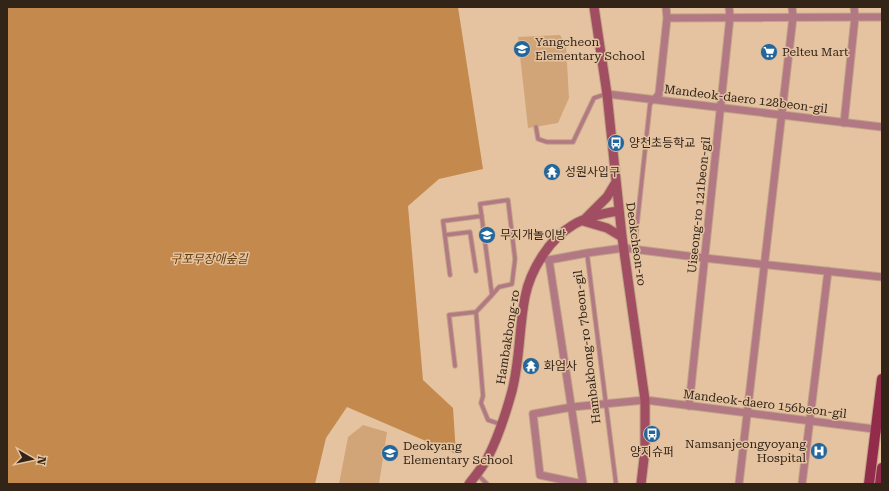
<svg xmlns="http://www.w3.org/2000/svg" width="889" height="491" font-family="'Roboto Serif','Noto Sans KR',serif">
  <style>
    .green { fill: #d2a578 }
    .forest { fill: #c48a4d }
    .lines { fill: none; stroke-linecap: round; stroke-linejoin: round }
    .service-casing { stroke: #c1a386; stroke-width: 5.5 }
    .minor-casing { stroke: #c1a386; stroke-width: 9 }
    .secondary-casing { stroke: #c1a386; stroke-width: 11 }
    .primary-casing { stroke: #c1a386; stroke-width: 12 }
    .service { stroke: #b27884; stroke-width: 3.5 }
    .minor { stroke: #b27884; stroke-width: 7 }
    .secondary { stroke: #a14e62; stroke-width: 9 }
    .primary { stroke: #932b4b; stroke-width: 10 }
    .labels { text-anchor: middle; stroke-width: 3; stroke-linejoin: round; paint-order: stroke }
    .poi-label { font-size: 12px; fill: #322518; stroke: #e5c3a1; text-anchor: start }
    .street-label { font-size: 12px; fill: #322518; stroke: #e5c3a1 }
    .park-label { font-size: 12px; font-style: italic; fill: #643d0c; stroke: #e5c3a1 }
  </style>
  <rect width="100%" height="100%" fill="#e5c3a1"/>
  <path class="green" d="M560,35l6,10 3,53 -11,25 -30,5 -10,-91z
    M363,425l24,7 -8,52h-40l9,-47z"/>
  <path class="forest" d="M7,7h451l25,162 -44,10 -31,27 15,174 30,28 3,46 -109,-47 -21,31 -11,46h-308z"/>
  <g class="lines">
    <g class="service-casing">
      <path id="service" d="M536,127l2,12 9,3h26l21,-44 12,-4
        M445,235l25,-3 6,39
        M635,243l15,-139 4,-4
        M587,253l29,231
        M450,275l-7,-54 39,-5
        M492,295l7,-8 13,-3 3,-25 -7,-59 -28,4 12,91 -16,17 7,84 -2,7 7,17 12,4
        M455,366l-6,-51 27,-3
        M478,475l9,9"/>
    </g>
    <g class="minor-casing">
      <path id="minor" d="M667,18l215,-1
        M607,94l275,33
        M655,99l4,-5 8,-76 -1,-11
        M844,123l11,-106 -1,-10
        M542,258l7,2 38,-7 37,-5 80,10 178,19
        M549,260l34,224
        M689,406l41,-389 -1,-10
        M583,484l-43,-9 -7,-61 39,-7 73,-7 237,30
        M739,484l54,-467 -1,-10
        M802,484l26,-213"/>
    </g>
    <g class="secondary-casing">
      <path id="secondary" d="M594,7l13,87 15,143 23,163v50l-4,34
        M616,182l-9,15 -24,24 24,7 15,9
        M469,484c6,-8 13,-16 18,-25 11,-21 19,-46 25,-68 8,-31 7,-63 13,-94 5,-26 24,-58 48,-72 13,-8 31,-12 46,-14"/>
    </g>
    <g class="primary-casing">
      <path id="primary" d="M869,484l13,-105
        M880,484l2,-16"/>
    </g>
    <use href="#service" class="service"/>
    <use href="#minor" class="minor"/>
    <use href="#secondary" class="secondary"/>
    <use href="#primary" class="primary"/>
  </g>
  <defs>
    <g id="school-disc" transform="scale(0.9)"><circle r="9.5" fill="#22669b" stroke="#e5c3a1"/><path d="M0-5L7-2L0 1L-7-2ZM-4 1L0 2.5L4 1V4Q0 6-4 4Z" fill="#fff"/></g>
    <g id="supermarket-disc" transform="scale(0.9)"><circle r="9.5" fill="#22669b" stroke="#e5c3a1"/><path d="M-6-5.5h2.5l.6 2H6L4.5 2H-2.5L-4.4-4H-6ZM-1.5 3.2a1.3 1.3 0 1 0 .1 0ZM3 3.2a1.3 1.3 0 1 0 .1 0Z" fill="#fff"/></g>
    <g id="bus-disc" transform="scale(0.9)"><circle r="9.5" fill="#22669b" stroke="#e5c3a1"/><path d="M-5-6H5V4H4V6H2V4H-2V6H-4V4H-5ZM-3.5-4V0h7V-4ZM-3.5 1.2v1.5H-2V1.2ZM2 1.2v1.5H3.5V1.2Z" fill="#fff"/></g>
    <g id="temple-disc" transform="scale(0.9)"><circle r="9.5" fill="#22669b" stroke="#e5c3a1"/><path d="M0-6L5-2H3V0L6.5 2.5H4V6H1.5V3h-3V6H-4V2.5H-6.5L-3 0V-2H-5Z" fill="#fff"/></g>
    <g id="hospital-disc" transform="scale(0.9)"><circle r="9.5" fill="#22669b" stroke="#e5c3a1"/><path d="M-5-5h3v3.5h4V-5h3V5h-3V1.5h-4V5h-3Z" fill="#fff"/></g>
  </defs>
  <g fill-rule="evenodd">
    <use href="#school-disc" x="522" y="49"/>
    <use href="#supermarket-disc" x="769" y="52"/>
    <use href="#bus-disc" x="616" y="143"/>
    <use href="#temple-disc" x="552" y="172"/>
    <use href="#school-disc" x="487" y="235"/>
    <use href="#temple-disc" x="531" y="366"/>
    <use href="#bus-disc" x="652" y="434"/>
    <use href="#hospital-disc" x="819" y="451"/>
    <use href="#school-disc" x="390" y="453"/>
  </g>
  <g class="labels">
    <g class="poi-label">
      <text x="535" y="46">Yangcheon<tspan x="535" dy="14">Elementary School</tspan></text>
      <text x="782" y="56">Pelteu Mart</text>
      <text x="629" y="147">양천초등학교</text>
      <text x="565" y="176">성원사입구</text>
      <text x="500" y="239">무지개놀이방</text>
      <text x="544" y="370">화엄사</text>
      <text x="806" y="448" text-anchor="end">Namsanjeongyoyang<tspan x="806" dy="14">Hospital</tspan></text>
      <text x="403" y="450">Deokyang<tspan x="403" dy="14">Elementary School</tspan></text>
      <text x="652" y="456" text-anchor="middle">양지슈퍼</text>
    </g>
    <g class="street-label">
      <text transform="translate(746 99) rotate(7)" y="4">Mandeok-daero 128beon-gil</text>
      <text transform="translate(699 205) rotate(-84)" y="4">Uiseong-ro 121beon-gil</text>
      <text transform="translate(636 244) rotate(82)" y="4">Deokcheon-ro</text>
      <text transform="translate(508 337) rotate(-81)" y="4">Hambakbong-ro</text>
      <text transform="translate(587 347) rotate(-97)" y="4">Hambakbong-ro 7beon-gil</text>
      <text transform="translate(765 404) rotate(7)" y="4">Mandeok-daero 156beon-gil</text>
    </g>
    <g class="park-label">
      <text x="209" y="263">구포무장애숲길</text>
    </g>
  </g>
  <rect width="889" height="491" fill="none" stroke="#322518" stroke-width="16"/>
  <g transform="translate(32 459) rotate(99)" stroke="#e5c3a1" stroke-width="3" paint-order="stroke">
  <path d="M0-3L7 15L0 10L-7 15Z" fill="#322518"/>
  <text y="-6" font-size="11" font-weight="bold" text-anchor="middle" fill="#322518">N</text>
  </g>
</svg>
